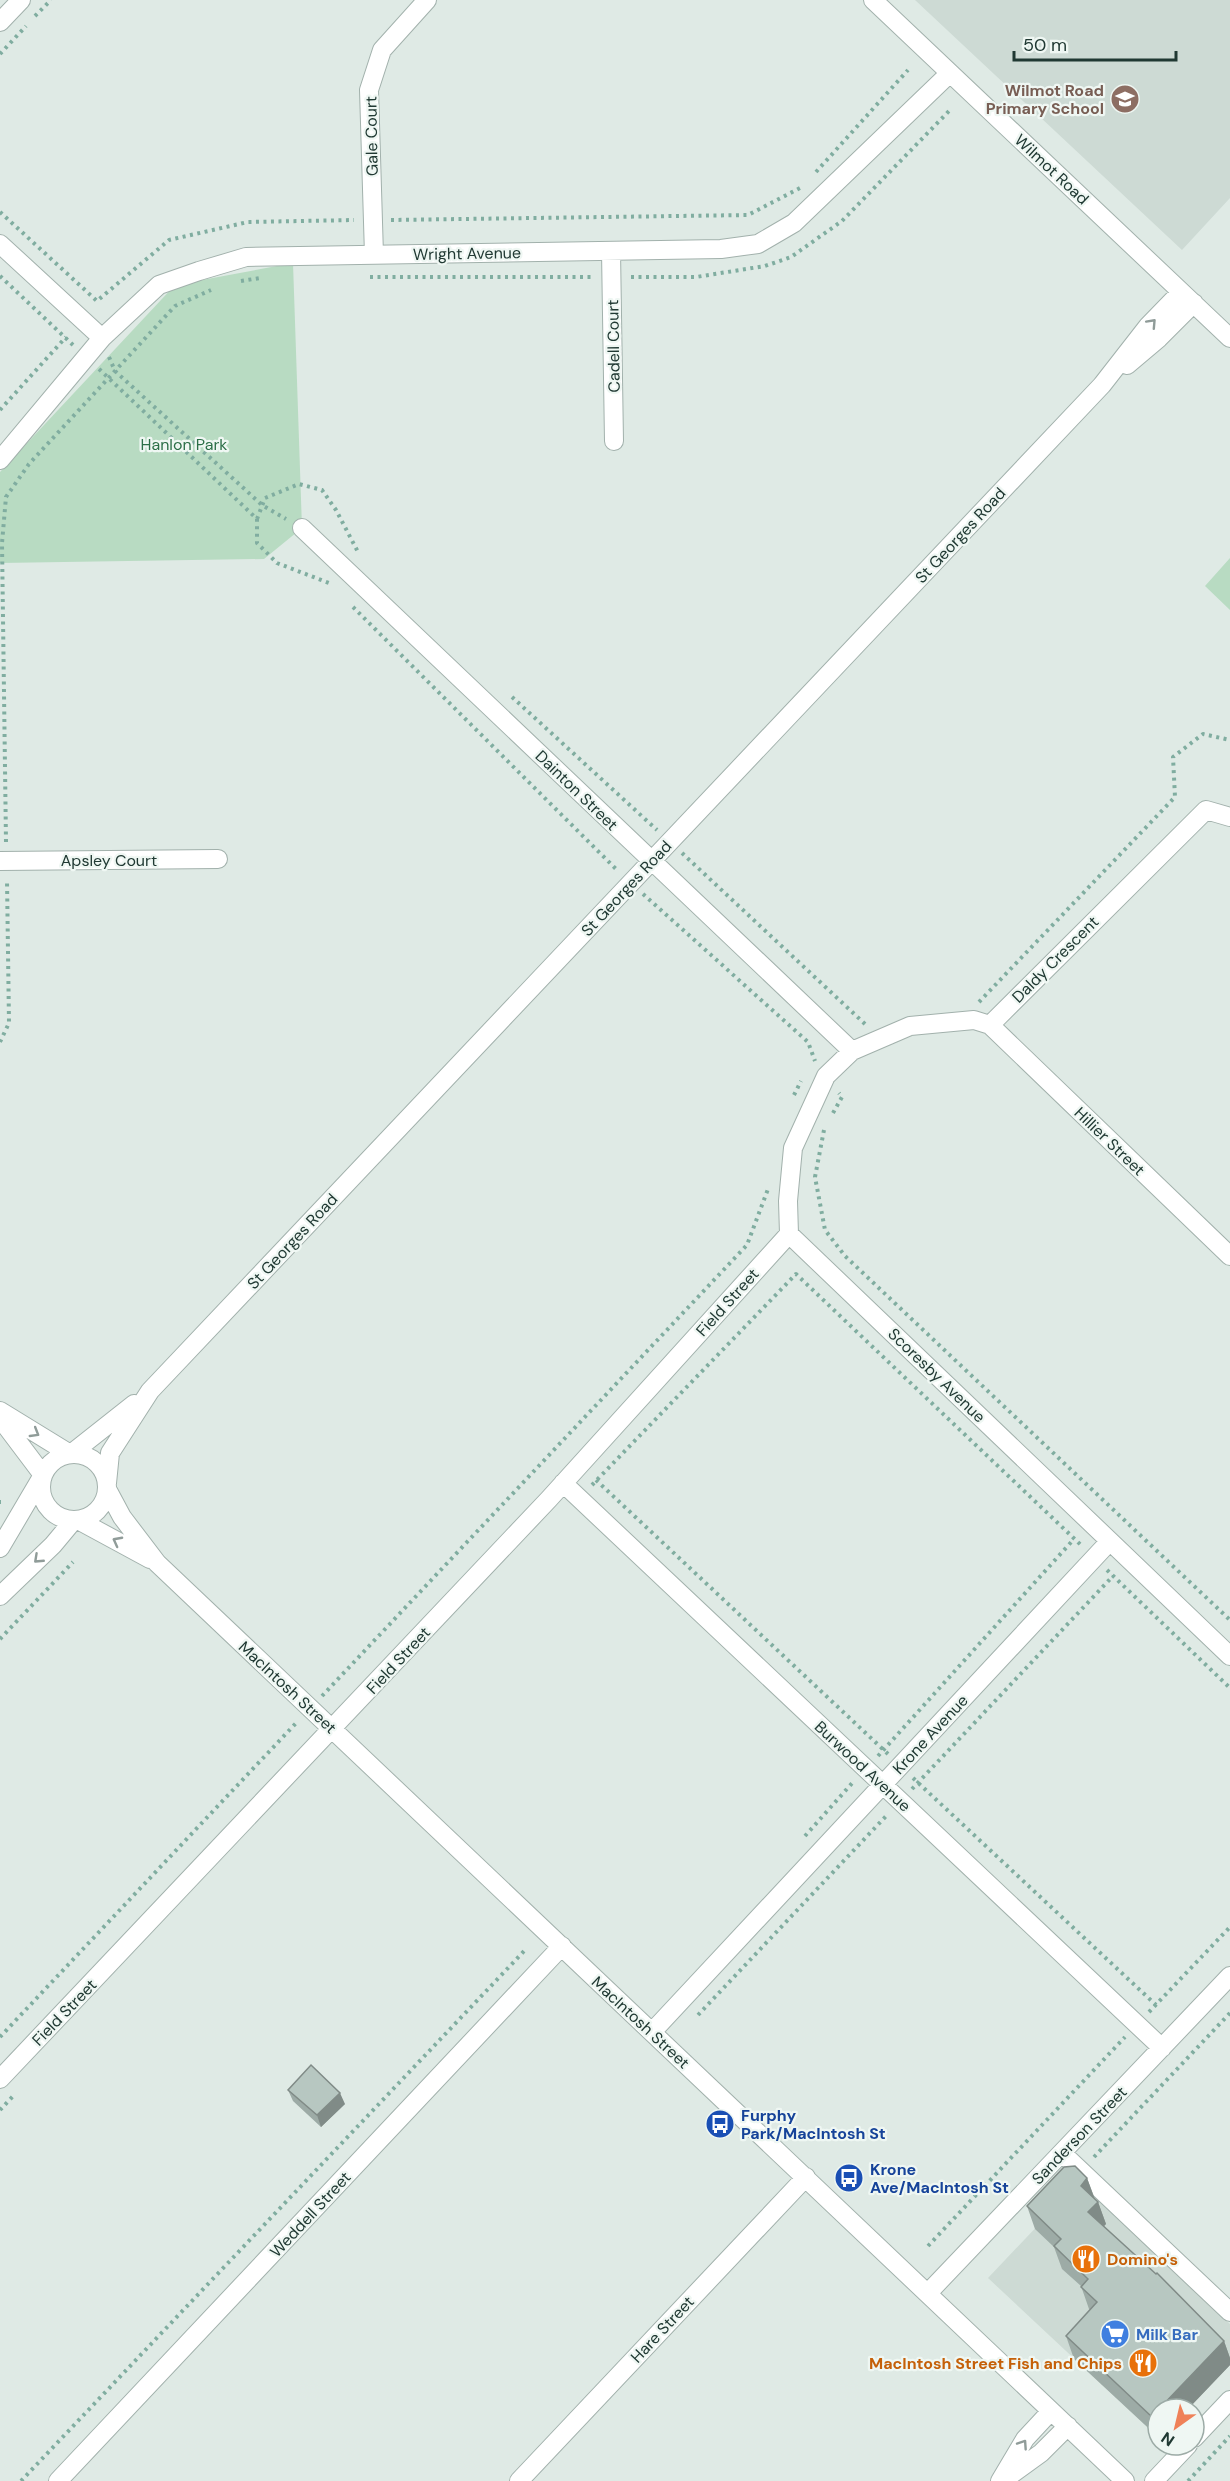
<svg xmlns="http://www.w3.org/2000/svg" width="1230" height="2481" font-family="'DM Sans',sans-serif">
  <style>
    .built { fill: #cddad4 }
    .green { fill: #b8dbc2 }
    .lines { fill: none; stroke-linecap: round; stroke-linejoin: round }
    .minor-casing { stroke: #a2b1ac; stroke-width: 20 }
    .path { stroke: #80ada0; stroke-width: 4; stroke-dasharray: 3 4.5; stroke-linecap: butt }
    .minor { stroke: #fff; stroke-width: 18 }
    .wall { fill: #9daba6 }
    .shaded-wall { fill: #808b87 }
    .building { fill: #b7c7c1; stroke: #808b87; stroke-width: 1.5 }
    .oneway { stroke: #909c99 }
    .labels { text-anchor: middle; stroke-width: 4.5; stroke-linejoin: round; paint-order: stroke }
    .education-label { font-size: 16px; font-weight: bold; fill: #785e54; stroke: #eff7f3; text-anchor: end }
    .street-label { font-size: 16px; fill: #203933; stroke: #eff7f3 }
    .park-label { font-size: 16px; fill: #2c6f48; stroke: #eff7f3 }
    .transit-label { font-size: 16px; font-weight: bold; fill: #164399; stroke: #eff7f3; text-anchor: start }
    .food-label { font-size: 16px; font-weight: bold; fill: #c56008; stroke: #eff7f3; text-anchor: start }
    .shop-label { font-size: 16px; font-weight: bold; fill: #366cbe; stroke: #eff7f3; text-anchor: start }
  </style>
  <rect width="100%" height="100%" fill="#dfeae5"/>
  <path class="built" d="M915,0h315v198l-48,52z
    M1080,2181l150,143v41l-72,44v28l-170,-159z"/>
  <path class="green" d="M293,263l9,265 -38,31 -264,4v-91l175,-187z
    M1230,558v52l-25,-24z"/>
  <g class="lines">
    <g class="minor-casing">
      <path id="minor" d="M873,0l357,338
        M0,22l21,-22
        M0,244l102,94
        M611,251l3,190
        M374,255l-5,-165 13,-40 45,-50
        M1127,365l32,-27 35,-35
        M0,460l102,-122 57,-53 40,-14 47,-14 475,-8 37,-5 36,-21 156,-150
        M302,528l550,523
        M1230,817l-24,-7 -216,215 -16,-5 -64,6 -58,25 -26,25 -33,72 -5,53 1,33 441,422
        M0,861l218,-2
        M990,1025l240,231
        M0,1411l70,43
        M0,1418l43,57
        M72,1453l62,-49
        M41 1487a33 33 0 1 1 66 0a33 33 0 1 1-66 0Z
        M107,1483l3,-30 40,-62 952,-1006 46,-59 33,-34
        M563,1483l599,565
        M107,1489l15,28 35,46 968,918
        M78,1520l72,39
        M0,1548l40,-68
        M0,1596l53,-51 20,-24
        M652,2032l458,-491
        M0,2079l549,-580 240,-265
        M1062,2153l168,159
        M928,2293l302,-317
        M1194,2438l36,-38
        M1005,2479l36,-26 27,-27
        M58,2481l504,-535
        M519,2481l287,-304
        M1000,2481l25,-42 26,-28
        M1154,2481l34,-36"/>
    </g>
    <path class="path" d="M35,16l16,-16
      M0,54l26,-28
      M816,172l92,-102
      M0,212l97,89 72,-61 79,-18 106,-2
      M391,220l357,-5 52,-27
      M0,276l73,69
      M370,277h223
      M631,277h65l69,-11 26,-9 51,-36 108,-111
      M241,281l19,-3
      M109,357l6,14 147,134 24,14
      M99,369l158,150v24l20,20 52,20
      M0,410l66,-73
      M257,519l8,-21 34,-14 23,6 14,20 22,42
      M353,607l265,264
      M512,697l145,133
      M6,842l-4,-299 4,-46 23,-33 146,-158 36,-16
      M682,853l183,171
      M643,894l165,148 7,19
      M979,1002l196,-205 -2,-40 30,-23 27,6
      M0,1042l9,-19 -2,-143
      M794,1095l7,-14
      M833,1113l9,-16 -3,-4
      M824,1130l-9,47 10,53 20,26 385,364
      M596,1480l292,274
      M592,1485l204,-211 286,272
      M0,1502h1
      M1107,1570l123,118
      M0,1639l73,-77
      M322,1696l425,-451 21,-56
      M878,1756l196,-217
      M913,1778l243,227
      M912,1789l201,-213
      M805,1836l49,-55
      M1149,2012l81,-85
      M698,2015l190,-201
      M0,2037l298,-316
      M0,2110l14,-15
      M1094,2157l136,-144
      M928,2246l197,-209
      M21,2481l506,-533
      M1188,2481l42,-45"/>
    <use href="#minor" class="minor"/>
  </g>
  <path class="wall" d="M288,2090l57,14 -24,23 -28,-26z
    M1087,2178l8,21 3,3 8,22 -2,2 120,115 6,17v7l-42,44h-30v28l-84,-78 -8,-23 24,-26 -1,-1 -8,-23 -19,-17 -8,-22 -19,-18 -8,-23z"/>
  <path class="shaded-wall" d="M340,2093l5,11 -24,23 -4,-12z
    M1087,2178l8,22 -14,-14z
    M1098,2202l8,22 -10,10 -8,-22z
    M1224,2341l6,17v7l-42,44h-29z
    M1158,2410v23l-6,-16z"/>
  <path class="building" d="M311,2065l29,28 -23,22 -29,-25z
    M1075,2166l12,12 -6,8 17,16 -10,10 68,62 1,-1 67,68 -65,68h-1v1l-6,7 -86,-81 31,-34 -16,-15 7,-8 -34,-33 7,-7 -34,-33 37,-39z"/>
  <defs><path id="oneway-chevron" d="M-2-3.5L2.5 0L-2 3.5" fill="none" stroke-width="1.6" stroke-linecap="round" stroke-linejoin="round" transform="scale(1.5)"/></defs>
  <g class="oneway">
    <use href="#oneway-chevron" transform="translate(1152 323) rotate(-47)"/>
    <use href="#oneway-chevron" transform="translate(35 1433) rotate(31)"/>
    <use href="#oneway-chevron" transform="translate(117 1541) rotate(-152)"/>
    <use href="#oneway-chevron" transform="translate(38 1559) rotate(137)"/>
    <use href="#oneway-chevron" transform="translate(1023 2444) rotate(-56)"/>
  </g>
  <defs>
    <g id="school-disc" transform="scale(1.5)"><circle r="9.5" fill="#8d6e63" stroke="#eff7f3"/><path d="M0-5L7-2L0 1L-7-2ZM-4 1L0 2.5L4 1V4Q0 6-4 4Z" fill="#fff"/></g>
    <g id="bus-disc" transform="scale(1.5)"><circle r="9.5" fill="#1a4fb4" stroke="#eff7f3"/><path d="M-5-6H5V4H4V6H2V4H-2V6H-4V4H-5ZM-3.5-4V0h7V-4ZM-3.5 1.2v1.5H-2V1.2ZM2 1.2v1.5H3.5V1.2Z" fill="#fff"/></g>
    <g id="restaurant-disc" transform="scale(1.5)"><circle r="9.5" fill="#e8710a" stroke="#eff7f3"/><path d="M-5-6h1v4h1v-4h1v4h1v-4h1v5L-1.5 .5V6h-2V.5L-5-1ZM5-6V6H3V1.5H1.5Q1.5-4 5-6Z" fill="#fff"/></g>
    <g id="supermarket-disc" transform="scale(1.5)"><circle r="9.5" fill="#3f7fe0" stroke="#eff7f3"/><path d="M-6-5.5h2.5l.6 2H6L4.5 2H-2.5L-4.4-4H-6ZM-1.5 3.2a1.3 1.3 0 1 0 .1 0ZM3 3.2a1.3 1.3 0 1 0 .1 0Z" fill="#fff"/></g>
  </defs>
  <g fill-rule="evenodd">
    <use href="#school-disc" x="1125" y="99"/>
    <use href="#bus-disc" x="720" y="2124"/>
    <use href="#bus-disc" x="849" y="2178"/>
    <use href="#restaurant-disc" x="1086" y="2259"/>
    <use href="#supermarket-disc" x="1115" y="2334"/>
    <use href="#restaurant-disc" x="1143" y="2363"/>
  </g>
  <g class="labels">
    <g class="education-label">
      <text x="1104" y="96">Wilmot Road<tspan x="1104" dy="18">Primary School</tspan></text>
    </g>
    <g class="street-label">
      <text transform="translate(371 136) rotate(-91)" y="6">Gale Court</text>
      <text transform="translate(1052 169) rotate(43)" y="6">Wilmot Road</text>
      <text transform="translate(467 253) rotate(-1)" y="6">Wright Avenue</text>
      <text transform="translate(613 346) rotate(-91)" y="6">Cadell Court</text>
      <text transform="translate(960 535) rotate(-47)" y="6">St Georges Road</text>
      <text transform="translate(577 790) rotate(44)" y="6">Dainton Street</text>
      <text x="109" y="866">Apsley Court</text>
      <text transform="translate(626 888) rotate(-47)" y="6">St Georges Road</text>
      <text transform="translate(1055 959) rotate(-45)" y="6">Daldy Crescent</text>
      <text transform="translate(1110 1141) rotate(44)" y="6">Hillier Street</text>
      <text transform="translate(292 1241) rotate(-47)" y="6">St Georges Road</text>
      <text transform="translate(727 1302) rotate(-48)" y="6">Field Street</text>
      <text transform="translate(937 1375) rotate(44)" y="6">Scoresby Avenue</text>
      <text transform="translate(398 1660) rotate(-47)" y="6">Field Street</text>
      <text transform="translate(288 1687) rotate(43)" y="6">MacIntosh Street</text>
      <text transform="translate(930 1734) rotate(-47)" y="6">Krone Avenue</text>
      <text transform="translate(863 1766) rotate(43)" y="6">Burwood Avenue</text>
      <text transform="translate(64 2012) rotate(-46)" y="6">Field Street</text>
      <text transform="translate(641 2022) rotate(43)" y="6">MacIntosh Street</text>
      <text transform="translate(1079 2135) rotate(-46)" y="6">Sanderson Street</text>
      <text transform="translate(310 2214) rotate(-47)" y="6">Weddell Street</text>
      <text transform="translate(662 2329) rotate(-47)" y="6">Hare Street</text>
    </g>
    <g class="park-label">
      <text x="184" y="450">Hanlon Park</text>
    </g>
    <g class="transit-label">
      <text x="741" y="2121">Furphy<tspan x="741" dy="18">Park/MacIntosh St</tspan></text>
      <text x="870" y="2175">Krone<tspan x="870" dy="18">Ave/MacIntosh St</tspan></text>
    </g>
    <g class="food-label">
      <text x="1107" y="2265">Domino's</text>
      <text x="1122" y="2369" text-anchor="end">MacIntosh Street Fish and Chips</text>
    </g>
    <g class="shop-label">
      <text x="1136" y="2340">Milk Bar</text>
    </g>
  </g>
  <g transform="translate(1176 2427) rotate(214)"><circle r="28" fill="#eff7f3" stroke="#9caba6" stroke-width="1.5"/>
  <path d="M0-4.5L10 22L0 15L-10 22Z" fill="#ef8158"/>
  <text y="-9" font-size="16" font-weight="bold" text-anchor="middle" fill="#203933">N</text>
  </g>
  <path d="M1014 51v9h162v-9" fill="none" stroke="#203933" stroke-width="3"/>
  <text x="1023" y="51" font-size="18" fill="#203933" stroke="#eff7f3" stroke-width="4.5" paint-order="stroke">50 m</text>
</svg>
